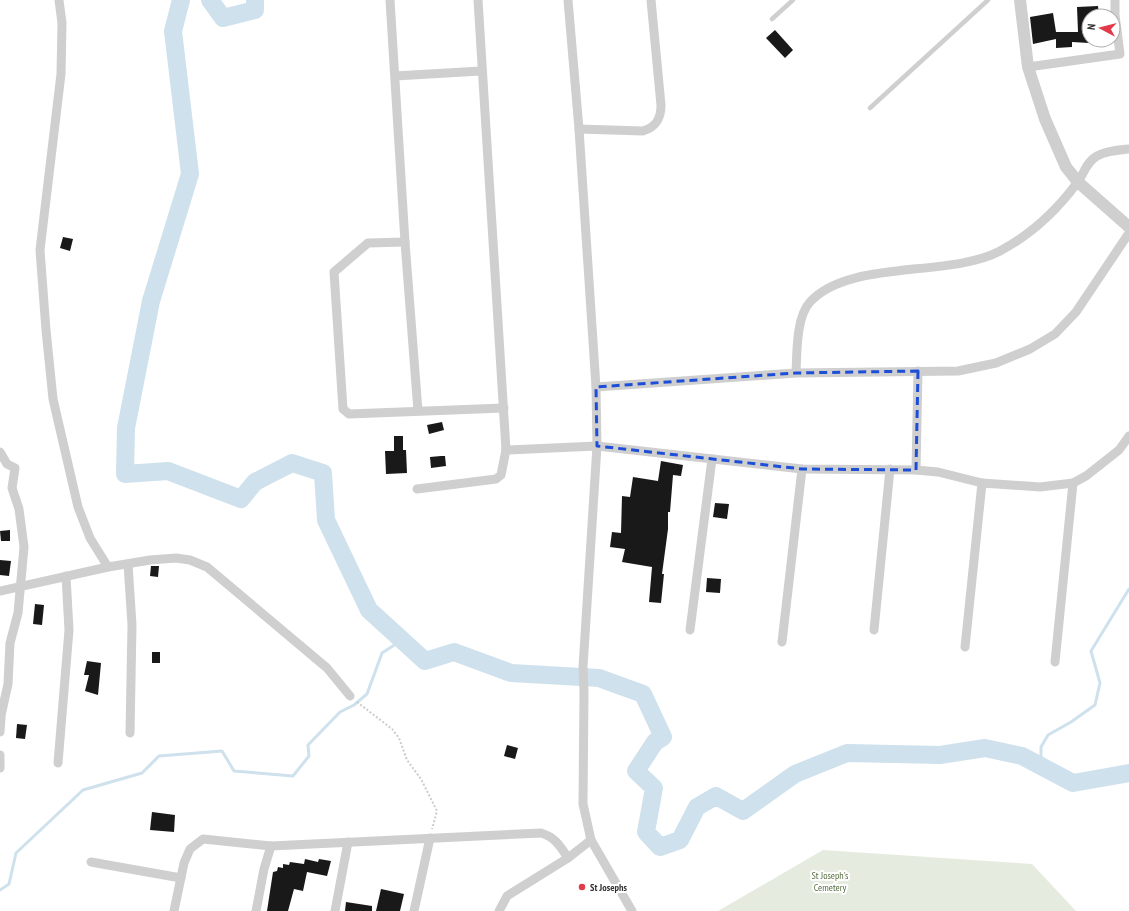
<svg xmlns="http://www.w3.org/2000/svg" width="1129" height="911" font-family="'PT Sans Narrow',sans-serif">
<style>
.green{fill:#e5ebde}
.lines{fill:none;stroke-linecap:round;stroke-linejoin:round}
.stream{stroke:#cee1ec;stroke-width:3}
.river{stroke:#cee1ec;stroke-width:18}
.building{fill:#191919}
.path{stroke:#ccc;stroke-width:2;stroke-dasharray:2 2;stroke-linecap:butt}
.service{stroke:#cfcfcf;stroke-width:4.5}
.minor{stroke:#cfcfcf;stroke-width:9}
.tertiary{stroke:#cfcfcf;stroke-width:12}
.marked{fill:none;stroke:#1d4ed8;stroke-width:3;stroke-dasharray:8 5;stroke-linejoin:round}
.poi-dot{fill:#e13b49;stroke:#fff;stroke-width:1.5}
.labels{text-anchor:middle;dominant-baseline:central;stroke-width:4;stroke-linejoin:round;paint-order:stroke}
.park-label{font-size:10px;fill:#556d3f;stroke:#fff}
.poi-label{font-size:10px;font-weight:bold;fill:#323232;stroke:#fff;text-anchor:start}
</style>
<rect width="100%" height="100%" fill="#fff"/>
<path class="green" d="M823,850L1032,864L1076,911H718Z"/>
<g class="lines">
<g class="stream">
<path d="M1041,766V747L1048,735L1071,722L1095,705L1100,683L1091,651L1129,589"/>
<path d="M0,890L9,884L16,853L83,790L142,773L159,756L222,751L234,771L293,776L309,756L308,745L340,712L354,705L367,694L382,653L402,640"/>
</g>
<g class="river">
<path d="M181,0L173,31L190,174L151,301L126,428L125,474L168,471L241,499L255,482L292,463L323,473L326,520L369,610L425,661L454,652L511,673L599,678L643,694L663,737L655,742L636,771L654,788L646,832L660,847L680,840L697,807L716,796L743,811L795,774L847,753L940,755L985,748L1022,756L1073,783L1129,773"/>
<path d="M210,0L223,18L255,10V0"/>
</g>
</g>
<g class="building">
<path d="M1098,6L1099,16H1089V43L1072,42V47L1056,48V39L1033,44L1030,17L1053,13L1056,32H1078L1077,7Z"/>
<path d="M775,30L793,50L785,58L766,38Z"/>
<path d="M63,237L73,239L70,251L60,248Z"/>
<path d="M442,422L444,430L429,434L427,425Z"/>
<path d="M394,436H403V450H406L407,473L386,474L385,451H394Z"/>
<path d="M441,456H445L446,466L431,468L430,457Z"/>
<path d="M661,461L683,465L681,476L673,475L670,512H668V529L662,574H664L661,603L649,602L652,567L622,562L625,549L610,547L612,532L621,533L622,496L630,497L633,477L658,481Z"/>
<path d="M715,503L729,504L727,519L713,517Z"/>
<path d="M10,530V541H1L0,531Z"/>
<path d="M0,560L11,561L9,576L0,575Z"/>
<path d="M151,566H159L158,577L150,576Z"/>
<path d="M707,578L721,579L720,593L706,592Z"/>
<path d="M35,604L44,605L42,625L33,624Z"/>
<rect x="152" y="652" width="8" height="11"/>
<path d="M87,661L101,663L98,695L85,691L89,675H84Z"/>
<path d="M17,724L27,725L25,739L16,738Z"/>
<path d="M507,745L518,748L515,759L504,756Z"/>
<path d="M152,812L175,815L174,832L150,830Z"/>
<path d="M305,859L318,862L319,859L331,861L327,876L307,872L303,891L294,889L288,911H267L273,872L277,871L278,867L283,868V864L289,865L290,862L304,864Z"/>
<path d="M381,889L404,894L400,911H376Z"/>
<path d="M346,902L372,906V911H345Z"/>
</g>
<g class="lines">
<path class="path" d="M357,702L392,729L399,738L407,760L421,779L437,811L432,829"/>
<g class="service">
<path d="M772,19L793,0"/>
<path d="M870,108L988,0"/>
</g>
<g class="minor">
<path d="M59,0L62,23L61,74L40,250L46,330L53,399L78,507L90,538L108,567"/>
<path d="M390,0L405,242L368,243L334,272L343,409L349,414L504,408"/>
<path d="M478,0L506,450"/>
<path d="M568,0L579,129L596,387L597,446L583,667L584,692L583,804L591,840L632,911"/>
<path d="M1028,67L1120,54L1115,15V0"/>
<path d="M395,76L481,71"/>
<path d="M579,129L643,131C656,127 661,119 661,105L651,0"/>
<path d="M405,242L418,411"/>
<path d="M796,373C797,353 796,317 810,302C849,259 949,278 1000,251C1030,235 1057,210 1077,183C1084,174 1086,162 1097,156C1106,151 1118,150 1129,149"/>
<path d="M596,387L796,373L958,371L996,363L1030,349L1055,334L1076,312L1129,233"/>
<path d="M0,452L7,464L15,468L12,488L19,509L24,547L18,613L10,643L8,684L0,720"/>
<path d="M916,470L918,371"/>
<path d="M417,489L496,479L501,475L506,450L597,446L802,469L916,470L938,472L982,483L1040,487L1073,483L1086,476L1119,450L1129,436"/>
<path d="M128,564L132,625L130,733"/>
<path d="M0,591L108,567L150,560L176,558L190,560L207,567L327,668L350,696"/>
<path d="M690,630L712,459"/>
<path d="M874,630L890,469"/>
<path d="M782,642L802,469"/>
<path d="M965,647L982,483"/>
<path d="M1055,662L1073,483"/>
<path d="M0,732L1,718"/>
<path d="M0,755V768"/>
<path d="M58,763L69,630L66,576"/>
<path d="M91,862L181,878"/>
<path d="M174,911L184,863L190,849L203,839L271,846L541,833C555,837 560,846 568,858L591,840"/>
<path d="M256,911L264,869L271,846"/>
<path d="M335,911L348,842"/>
<path d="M414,911L430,838"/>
<path d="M499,911L507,896L568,858"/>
</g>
<path class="tertiary" d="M1020,0L1028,67L1045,119L1066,167L1078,182L1129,227"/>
</g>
<path class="marked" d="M918,371L916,470L802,469L597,446L596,387L796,373Z"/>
<circle class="poi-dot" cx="582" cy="887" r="4"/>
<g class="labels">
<g class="park-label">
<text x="830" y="875">St Joseph's<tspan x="830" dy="12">Cemetery</tspan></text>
</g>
<g class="poi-label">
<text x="590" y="887">St Josephs</text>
</g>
</g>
<g transform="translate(1101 28) rotate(277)"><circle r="19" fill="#ffffff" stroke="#adadad"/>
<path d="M0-3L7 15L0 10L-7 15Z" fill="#e13b49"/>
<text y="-6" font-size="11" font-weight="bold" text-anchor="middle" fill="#323232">N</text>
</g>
</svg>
